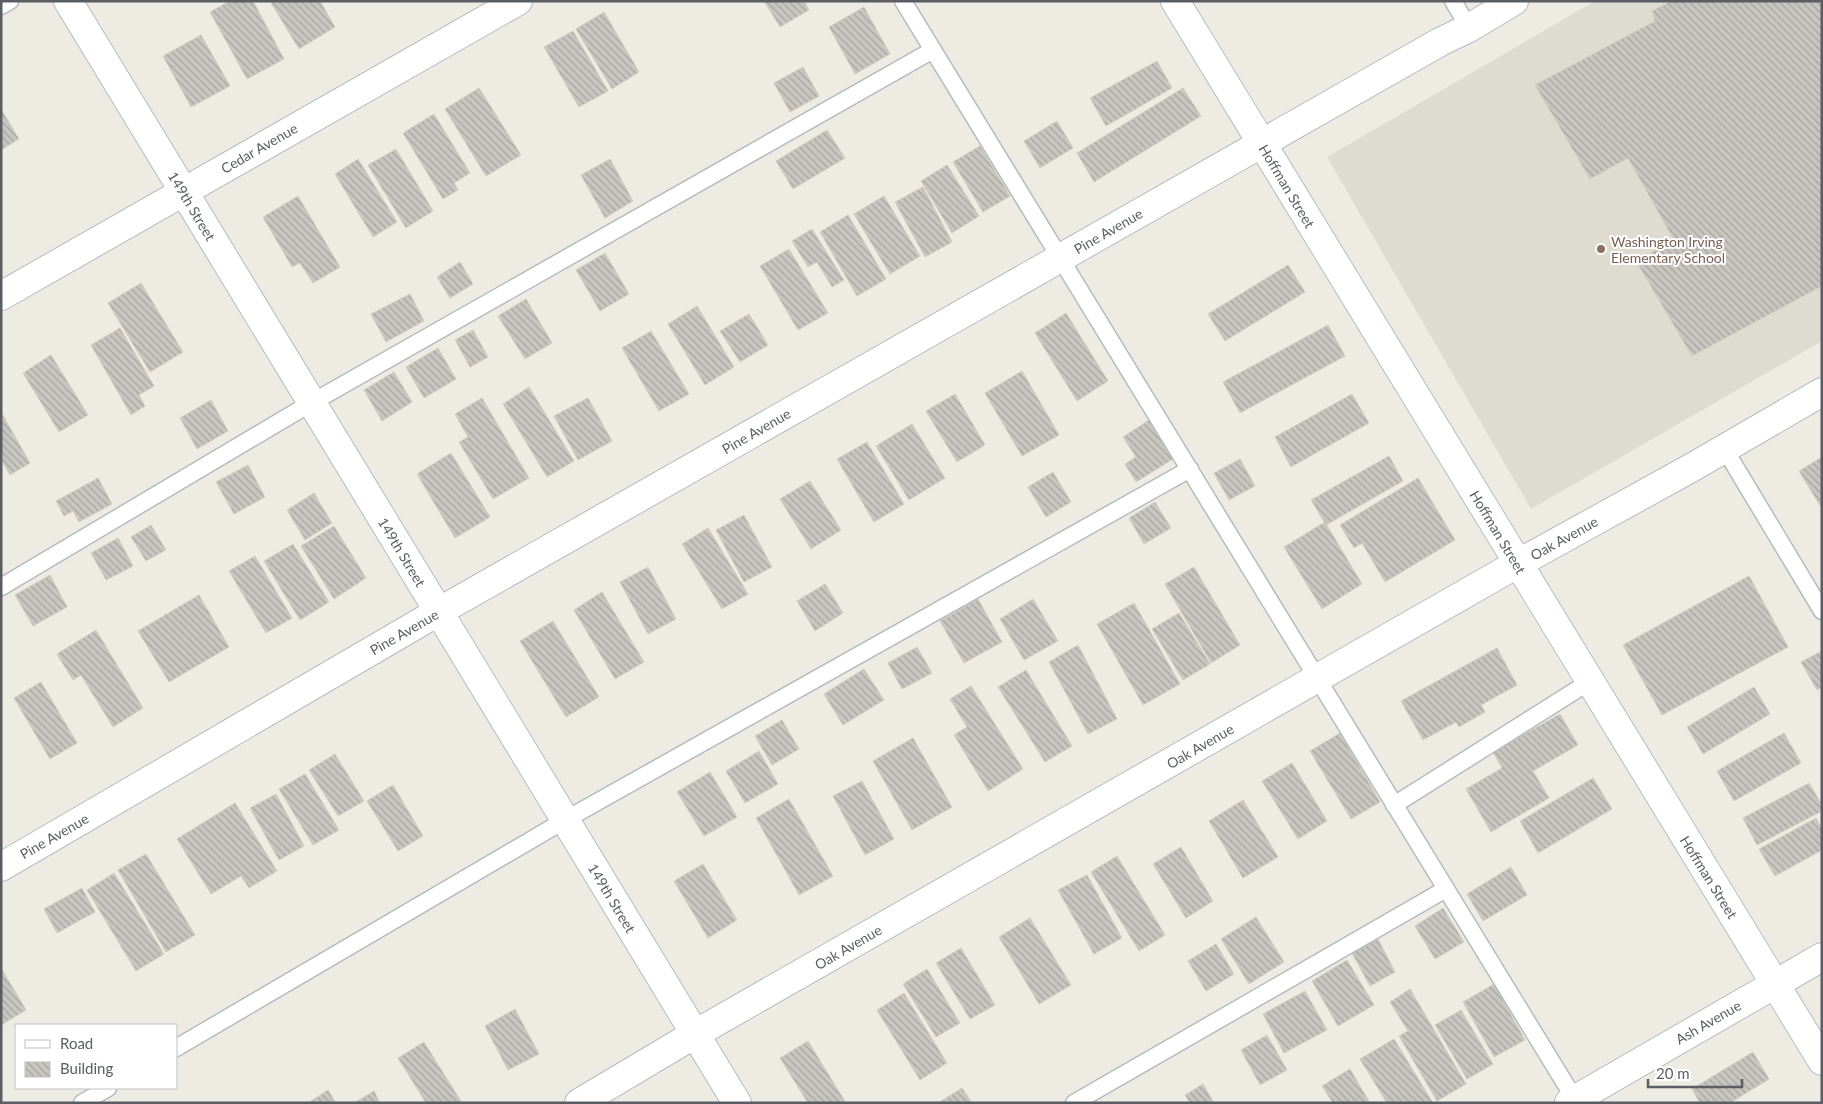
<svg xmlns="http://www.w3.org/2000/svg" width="1823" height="1104" font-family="Lato,sans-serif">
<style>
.education{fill:#dedbd1}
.building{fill:url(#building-back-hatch);stroke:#d3cec0}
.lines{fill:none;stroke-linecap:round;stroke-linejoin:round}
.lane-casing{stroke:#b7babf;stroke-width:19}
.street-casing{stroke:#b7babf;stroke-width:30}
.secondary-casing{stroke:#b8bbc1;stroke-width:30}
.lane{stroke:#fff;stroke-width:16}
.street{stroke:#fff;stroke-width:28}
.secondary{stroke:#fff;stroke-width:28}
.education-dot{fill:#8d6e63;stroke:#fff;stroke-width:2}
.labels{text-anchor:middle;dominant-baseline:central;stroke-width:4;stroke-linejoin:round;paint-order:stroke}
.street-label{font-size:14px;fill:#5a5e64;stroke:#fff}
.education-label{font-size:14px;fill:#785e54;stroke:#fff;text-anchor:start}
</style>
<defs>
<pattern id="building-back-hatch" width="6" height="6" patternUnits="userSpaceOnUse" patternTransform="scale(1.25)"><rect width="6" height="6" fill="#c9c6bf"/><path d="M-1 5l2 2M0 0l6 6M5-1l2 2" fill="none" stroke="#a6a49f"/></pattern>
</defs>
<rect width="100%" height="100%" fill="#eeece2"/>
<path class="education" d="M1595,1H1822V341L1531,509L1327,157Z"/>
<g class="building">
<path d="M230,1H253L284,59L247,79L210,12Z"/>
<path d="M270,1H320L335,27L299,49Z"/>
<path d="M764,1H804L809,10L780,27Z"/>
<path d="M1671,1H1822V286L1692,356L1636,261L1674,240L1628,158L1590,179L1535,85L1655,21L1652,11Z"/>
<path d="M864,7L890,54L855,74L829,27Z"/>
<path d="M604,12L639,72L612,89L576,29Z"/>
<path d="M573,31L608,91L579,107L544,47Z"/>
<path d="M201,35L230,86L191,107L163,56Z"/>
<path d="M1157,61L1172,88L1106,126L1090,98Z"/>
<path d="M803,67L819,96L790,112L774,83Z"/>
<path d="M479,88L521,155L486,176L445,109Z"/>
<path d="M1183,88L1201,116L1094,182L1077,153Z"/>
<path d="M1,109L19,139L1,150Z"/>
<path d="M434,114L470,173L454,183L458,190L443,199L403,133Z"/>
<path d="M1057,121L1073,148L1040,168L1024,141Z"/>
<path d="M827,130L845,158L793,189L776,161Z"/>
<path d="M980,146L1010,196L983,212L953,162Z"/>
<path d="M396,149L433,211L406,228L368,165Z"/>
<path d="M358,159L397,222L373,237L335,174Z"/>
<path d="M610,159L633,201L605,218L581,175Z"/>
<path d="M947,165L979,216L952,233L921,181Z"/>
<path d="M923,187L952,242L925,257L895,202Z"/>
<path d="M298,196L340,267L313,283L300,263L292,267L263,217Z"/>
<path d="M884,196L920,256L890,274L854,214Z"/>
<path d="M848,215L886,279L857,296L820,232Z"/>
<path d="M812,229L844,280L832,287L817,262L808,267L792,241Z"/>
<path d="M789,249L828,313L798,330L760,266Z"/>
<path d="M605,253L629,294L600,311L576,270Z"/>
<path d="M460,262L473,284L450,298L437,277Z"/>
<path d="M1288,265L1305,292L1225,341L1208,314Z"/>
<path d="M141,283L183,352L150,372L108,303Z"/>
<path d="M410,294L424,321L386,342L371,314Z"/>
<path d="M526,299L552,343L525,359L498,316Z"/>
<path d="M697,306L734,367L705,385L668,324Z"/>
<path d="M1066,313L1108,381L1077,401L1035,333Z"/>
<path d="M749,314L768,345L740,362L720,331Z"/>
<path d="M1328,325L1345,356L1240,413L1223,382Z"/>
<path d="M120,328L154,386L139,395L145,406L131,415L91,345Z"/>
<path d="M473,330L488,357L470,367L455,340Z"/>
<path d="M651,331L689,394L659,411L622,348Z"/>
<path d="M438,348L456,379L424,398L406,367Z"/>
<path d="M51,355L88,415L59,432L23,373Z"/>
<path d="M1022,371L1059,435L1022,456L985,393Z"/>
<path d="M394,372L412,402L382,421L364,390Z"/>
<path d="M529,387L574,461L547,477L503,404Z"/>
<path d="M955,394L985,445L957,462L926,411Z"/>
<path d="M1352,394L1369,423L1291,467L1275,437Z"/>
<path d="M482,398L529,478L493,499L459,442L468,437L455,414Z"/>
<path d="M588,398L612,441L578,460L554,416Z"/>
<path d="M211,400L228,431L197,449L180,418Z"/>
<path d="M1,412L30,463L10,475L1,459Z"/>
<path d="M1149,420L1173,459L1136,482L1125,464L1136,457L1123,437Z"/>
<path d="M912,424L945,478L909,500L876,446Z"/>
<path d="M867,442L904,504L874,522L837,459Z"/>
<path d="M451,453L490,517L455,538L417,474Z"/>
<path d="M1389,456L1403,481L1326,525L1311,500Z"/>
<path d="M1822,457V509L1799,471Z"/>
<path d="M1240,459L1255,486L1229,500L1214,473Z"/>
<path d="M248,465L265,497L234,514L216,482Z"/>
<path d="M1053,472L1071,502L1046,517L1028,487Z"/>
<path d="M98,478L112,504L79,522L73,511L64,516L56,501Z"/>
<path d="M1418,478L1455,540L1385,582L1362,543L1354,548L1340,525Z"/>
<path d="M810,481L841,530L811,549L780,499Z"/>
<path d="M314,493L332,523L305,540L287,510Z"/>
<path d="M1155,502L1171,528L1144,544L1129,518Z"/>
<path d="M744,515L772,567L744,582L716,530Z"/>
<path d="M1325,522L1362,584L1322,609L1284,547Z"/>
<path d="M151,525L166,550L146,561L131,537Z"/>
<path d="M334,526L366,578L334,599L301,546Z"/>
<path d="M708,528L748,594L722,609L682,544Z"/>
<path d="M118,538L133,566L106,580L91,553Z"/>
<path d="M293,544L329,602L300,620L264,561Z"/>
<path d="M255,556L292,618L266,633L229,571Z"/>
<path d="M648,567L676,619L648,634L620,582Z"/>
<path d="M1194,567L1240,645L1211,663L1165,584Z"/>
<path d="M50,575L67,607L33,626L15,595Z"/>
<path d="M1749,576L1788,647L1662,715L1623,645Z"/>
<path d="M825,584L843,613L815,631L797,601Z"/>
<path d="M602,592L644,662L615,679L574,610Z"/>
<path d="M199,595L229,647L169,682L138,631Z"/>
<path d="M978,599L1002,642L964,663L940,621Z"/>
<path d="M1033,599L1058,641L1024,660L1000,619Z"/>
<path d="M1134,603L1180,684L1143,705L1097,624Z"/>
<path d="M1179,613L1210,664L1183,680L1152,629Z"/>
<path d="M553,621L599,697L566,717L520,641Z"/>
<path d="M96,630L143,708L113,727L81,675L73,680L57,654Z"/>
<path d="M1078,645L1117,719L1088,734L1049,662Z"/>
<path d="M917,647L932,673L902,689L888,663Z"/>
<path d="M1497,648L1517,685L1481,705L1485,712L1459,727L1456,722L1423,740L1401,701Z"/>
<path d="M1822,651V687L1817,690L1801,662Z"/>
<path d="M864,669L884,700L843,725L824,694Z"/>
<path d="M1026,670L1072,746L1045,762L998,687Z"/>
<path d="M41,682L77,743L50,759L14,698Z"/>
<path d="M971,686L1023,769L988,791L954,735L967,727L950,699Z"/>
<path d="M1754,687L1770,714L1703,754L1687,727Z"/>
<path d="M1560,714L1578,745L1533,771L1549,798L1491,832L1466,789L1502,768L1493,752Z"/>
<path d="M782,720L799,749L772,765L755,736Z"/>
<path d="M1340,733L1380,802L1351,819L1310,751Z"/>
<path d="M1784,733L1801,763L1734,801L1717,771Z"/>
<path d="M913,738L952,807L912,830L873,761Z"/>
<path d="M759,751L778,784L745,803L726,771Z"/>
<path d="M335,754L364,801L338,816L309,770Z"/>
<path d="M1292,763L1327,821L1298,839L1262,781Z"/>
<path d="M710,772L737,817L704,836L677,792Z"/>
<path d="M305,774L339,830L313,845L279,789Z"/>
<path d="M1593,778L1612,809L1538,853L1520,821Z"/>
<path d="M862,781L894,839L865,855L833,796Z"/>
<path d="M1809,783L1822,805V811L1757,845L1743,818Z"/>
<path d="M393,785L423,836L398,851L367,801Z"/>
<path d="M276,794L304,846L279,860L250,808Z"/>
<path d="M789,799L833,876L799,895L756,818Z"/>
<path d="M1243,800L1278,857L1243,878L1209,821Z"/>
<path d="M235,803L277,871L249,888L241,876L211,894L177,839Z"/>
<path d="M1816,818L1822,829V850L1775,876L1759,849Z"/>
<path d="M1181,847L1213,901L1186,918L1153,864Z"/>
<path d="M146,854L195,935L166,952L118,870Z"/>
<path d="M1117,856L1165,935L1139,951L1091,872Z"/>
<path d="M703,864L737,920L708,938L674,881Z"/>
<path d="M1511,867L1527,895L1483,921L1467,894Z"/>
<path d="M114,873L164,954L136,971L87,890Z"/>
<path d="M1087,875L1122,938L1094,954L1058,890Z"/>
<path d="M82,888L95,912L57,933L44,909Z"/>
<path d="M1443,908L1464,942L1435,959L1415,926Z"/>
<path d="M1256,917L1284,962L1249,984L1221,939Z"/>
<path d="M1030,918L1071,985L1039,1004L999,937Z"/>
<path d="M1378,939L1395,972L1370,986L1352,953Z"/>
<path d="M1216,944L1234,974L1206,991L1188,961Z"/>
<path d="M961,948L995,1005L970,1019L936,963Z"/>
<path d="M1347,960L1374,1005L1338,1026L1312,981Z"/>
<path d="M1,968L26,1010L1,1025Z"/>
<path d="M927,969L960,1023L936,1037L903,984Z"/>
<path d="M1494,984L1525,1040L1494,1057L1463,1002Z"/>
<path d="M1410,989L1466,1084L1437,1101L1399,1036L1408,1031L1390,1002Z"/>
<path d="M1305,991L1327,1030L1284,1053L1263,1014Z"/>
<path d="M904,993L947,1063L920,1080L877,1010Z"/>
<path d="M515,1009L539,1054L508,1070L485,1026Z"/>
<path d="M1461,1010L1493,1064L1467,1079L1435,1025Z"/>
<path d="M1267,1035L1287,1070L1260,1085L1241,1050Z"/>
<path d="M1394,1039L1433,1103H1387L1360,1059Z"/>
<path d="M808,1041L846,1103H808L780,1058Z"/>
<path d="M424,1042L462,1103H426L398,1058Z"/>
<path d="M1753,1052L1769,1079L1730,1103H1700L1692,1089Z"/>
<path d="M1350,1069L1370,1103H1333L1322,1086Z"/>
<path d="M1203,1084L1214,1103H1190L1185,1095Z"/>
<path d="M962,1088L972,1103H938Z"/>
<path d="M328,1090L336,1103H308Z"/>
<path d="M374,1091L380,1103H354Z"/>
</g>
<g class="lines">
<g class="lane-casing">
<g id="lane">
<path d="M903,1L1577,1103"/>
<path d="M1453,1L1469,28"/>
<path d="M1,6L10,1"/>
<path d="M1724,448L1822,611"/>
<path d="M1,587L311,403L933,50"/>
<path d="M1394,805L1589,682"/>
<path d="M176,1048L565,820L1190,469"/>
<path d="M82,1103L108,1088"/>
<path d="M1074,1103L1446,889"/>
</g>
</g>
<g class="street-casing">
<g id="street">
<path d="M68,1L737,1103"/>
<path d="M1,296L518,1"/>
<path d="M1,867L438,612L1440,42L1469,28L1514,1"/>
<path d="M579,1103L695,1034L1517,564L1691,468L1822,392"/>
<path d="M1569,1103L1822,957"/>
</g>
</g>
<g class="secondary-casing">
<path id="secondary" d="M1175,1L1822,1061"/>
</g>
<use href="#lane" class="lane"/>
<use href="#street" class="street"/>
<use href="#secondary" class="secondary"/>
</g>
<circle class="education-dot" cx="1601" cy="249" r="5"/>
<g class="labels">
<g class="street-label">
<text transform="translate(259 148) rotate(-30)">Cedar Avenue</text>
<text transform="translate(1287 186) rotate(59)">Hoffman Street</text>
<text transform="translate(192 206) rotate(59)">149th Street</text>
<text transform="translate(1108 231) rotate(-30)">Pine Avenue</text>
<text transform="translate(756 431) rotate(-30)">Pine Avenue</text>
<text transform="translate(1498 532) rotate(59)">Hoffman Street</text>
<text transform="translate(1564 538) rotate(-29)">Oak Avenue</text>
<text transform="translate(402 552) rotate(59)">149th Street</text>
<text transform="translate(404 632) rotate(-30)">Pine Avenue</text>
<text transform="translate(1200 746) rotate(-30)">Oak Avenue</text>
<text transform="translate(54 836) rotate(-30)">Pine Avenue</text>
<text transform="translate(1709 877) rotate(58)">Hoffman Street</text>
<text transform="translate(612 898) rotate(59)">149th Street</text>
<text transform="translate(848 947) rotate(-30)">Oak Avenue</text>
<text transform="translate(1708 1022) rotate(-30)">Ash Avenue</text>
</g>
<g class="education-label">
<text x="1611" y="241">Washington Irving<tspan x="1611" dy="16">Elementary School</tspan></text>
</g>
</g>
<rect width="1823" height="1104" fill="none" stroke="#5a5e64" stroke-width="5"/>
<rect x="15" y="1024" width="162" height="65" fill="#ffffff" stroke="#bdbfc1"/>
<rect x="25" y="1040" width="25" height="8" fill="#ffffff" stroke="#bdbfc1"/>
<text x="60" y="1049" font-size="15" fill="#5a5e64">Road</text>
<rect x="25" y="1062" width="25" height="15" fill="url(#building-back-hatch)" stroke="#bdbfc1"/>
<text x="60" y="1074" font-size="15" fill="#5a5e64">Building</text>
<path d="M1648 1079v8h94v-8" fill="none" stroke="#5a5e64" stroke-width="2.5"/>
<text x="1656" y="1079" font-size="15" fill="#5a5e64" stroke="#ffffff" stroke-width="4" paint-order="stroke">20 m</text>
</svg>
